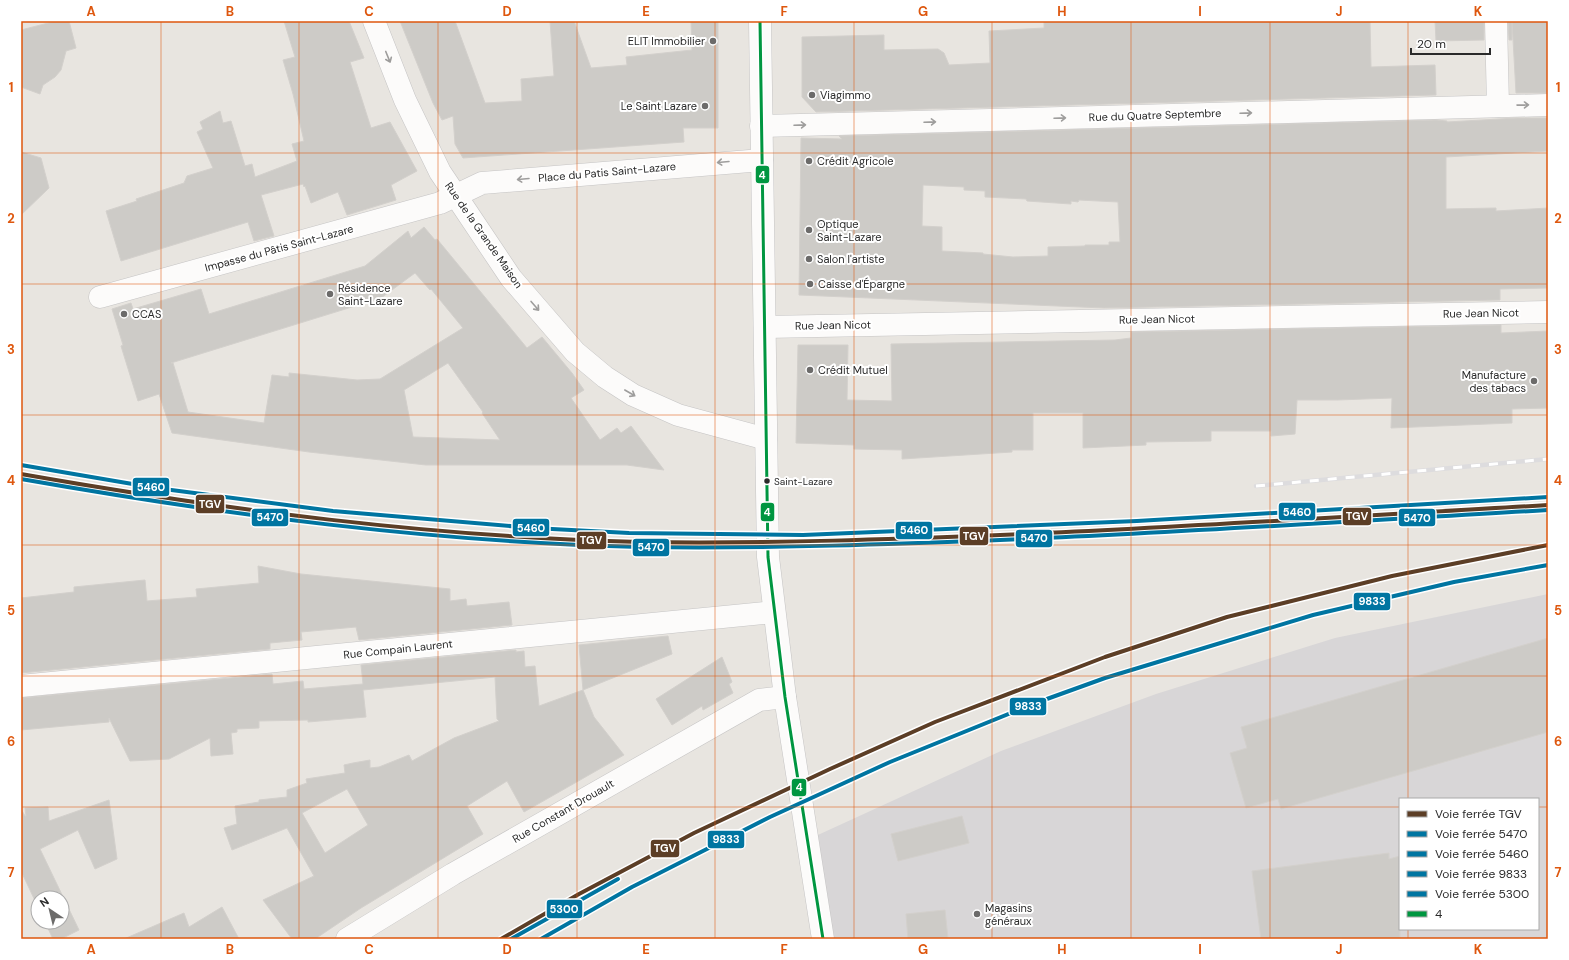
<svg xmlns="http://www.w3.org/2000/svg" width="1569" height="960" font-family="'DM Sans',sans-serif">
<style>
.industrial{fill:#d8d6d7;fill-rule:evenodd}
.building{fill:#cdcbc7;stroke:#d3d0cc;fill-rule:evenodd}
.lines{fill:none;stroke-linecap:round;stroke-linejoin:round}
.minor-casing{stroke:#c5c4c4;stroke-width:23}
.tertiary-casing{stroke:#c5c4c4;stroke-width:23}
.secondary-casing{stroke:#c5c4c4;stroke-width:23}
.minor{stroke:#fcfbfa;stroke-width:22}
.tertiary{stroke:#fcfbfa;stroke-width:22}
.secondary{stroke:#fcfbfa;stroke-width:22}
.rail-casing{stroke:#dddcde;stroke-width:4.5}
.rail{stroke:#fff;stroke-width:3;stroke-dasharray:9;stroke-linecap:butt}
.bus-1-casing{stroke:#fff;stroke-width:6}
.bus-1{stroke:#009640;stroke-width:3}
.rail-1-casing{stroke:#fff;stroke-width:7}
.rail-2-casing{stroke:#fff;stroke-width:7}
.rail-3-casing{stroke:#fff;stroke-width:7}
.rail-4-casing{stroke:#fff;stroke-width:7}
.rail-5-casing{stroke:#fff;stroke-width:7}
.rail-1{stroke:#5c3e26;stroke-width:4}
.rail-2{stroke:#0075a1;stroke-width:4}
.rail-3{stroke:#0075a1;stroke-width:4}
.rail-4{stroke:#0075a1;stroke-width:4}
.rail-5{stroke:#0075a1;stroke-width:4}
.oneway{stroke:#9e9d9c}
.grid{fill:none;stroke:#de570e;stroke-width:1;stroke-opacity:0.55}
.poi-dot{fill:#6c6b6a;stroke:#fff;stroke-width:1.5}
.bus-dot{fill:#2a2a2a;stroke:#fff;stroke-width:1.5}
.labels{text-anchor:middle;dominant-baseline:central;stroke-width:4;stroke-linejoin:round;paint-order:stroke}
.bus-label{font-size:10px;fill:#2a2a2a;stroke:#fff;text-anchor:start}
.poi-label{font-size:11px;fill:#2a2a2a;stroke:#fff;text-anchor:start}
.street-label{font-size:11px;fill:#2a2a2a;stroke:#fff}
.line-badge{stroke:#fff;stroke-width:1.5}
.badge-label{font-size:11px;text-anchor:middle;font-weight:bold;fill:#fff}
.neatline{fill:none;stroke:#de570e;stroke-width:1.5}
.grid-label{font-size:13px;text-anchor:middle;font-weight:bold;fill:#de570e}
</style>
<rect width="100%" height="100%" fill="#e8e5e0"/>
<path class="industrial" d="M1548,594V939H823L807,840L1001,751L1156,694L1335,638ZM1400,799H1538V929H1400Z"/>
<g class="building">
<path d="M56,21H69L76,48L66,51L61,70L55,77L43,85L40,94L21,87V30Z"/>
<path d="M284,21H349L364,58L350,62L371,128L390,122L417,171L391,185L396,200L347,215L338,192L311,203L305,186L304,187L303,184L261,195L274,236L254,241L248,222L121,261L106,211L137,201L136,199L184,183L187,176L213,168L197,132L203,129L200,122L220,111L223,123L231,121L245,166L252,164L255,177L297,161L292,144L304,141L293,94L283,60L295,57Z"/>
<path d="M400,21H455L485,103L522,101L521,79L554,76L550,21H574L591,68L627,65L626,57L692,50L691,21H718V128H683L684,142L463,158L455,144L453,116L442,120L433,103Z"/>
<path d="M1044,21H1370L1371,67L1435,65L1436,95L816,112L802,97V37L884,35V50L938,49L944,53L949,65L990,63L989,31L1044,28Z"/>
<path d="M1435,21H1484V40L1436,41Z"/>
<path d="M1508,21H1512V40H1509Z"/>
<path d="M1512,21H1548V93H1516Z"/>
<path d="M1517,118H1548V151L1446,157V209L1496,208V211L1548,208V288L1500,289V300L1104,308L799,295L801,138L842,139L839,136L1436,120L1447,121V122ZM923,185L964,187V190L985,191V197L1026,199L1027,201L1071,204V201L1078,202L1079,200L1118,202L1120,242H1109V245H1085V246L1048,247V256L1013,257L983,254V253L942,251V227L922,226Z"/>
<path d="M21,152L41,158L49,188L21,215Z"/>
<path d="M424,227L435,240L437,239L527,348L542,337L572,373L584,390L571,398L600,440L617,428L621,433L631,426L664,470L627,465H426L309,452L172,433L159,394L138,401L121,346L123,345L112,309L131,303L133,309L201,289L209,314L365,266L408,231L411,238ZM415,273L430,290L431,289L463,328L380,379L357,380L289,373V377L272,375L264,423L188,412L173,363H171L381,298ZM448,363L483,412L482,413L500,440L413,437L404,390Z"/>
<path d="M1501,325V333L1548,331V408L1512,409V423L1391,428L1392,398L1337,400H1297L1295,434L1271,436V431H1211V441L1146,442V445L1083,448V413H1033V450H1012V452L902,459V450L854,449V445L796,443L798,345H848L847,400L892,401L891,344L1115,340L1131,338V332Z"/>
<path d="M258,566L301,574L450,589V601L466,599L467,606L509,602L512,625L359,640L356,627L301,632L302,640L270,643V649L21,673V598L74,592V587L145,580L147,601L197,597L196,589L259,583Z"/>
<path d="M668,636L672,654L583,690L594,717L624,755L524,812L507,781L467,806L483,834L361,908L315,939H292L263,900L314,876L287,828L232,850L224,828L237,824L235,806L259,802V800L287,797V790L307,783L306,779L345,773L344,765L353,763L370,760V768L379,767L409,755L412,761L454,738L499,721L497,719L495,677L363,690L366,717L308,722V720L259,721V728L237,729V732L231,733L233,754L211,756L210,738L169,759L130,761L109,718V722L21,730V698L272,674L273,684L303,681L304,689L363,684L361,665L516,650V652L524,651L525,667L535,666L539,706L583,690L579,645ZM347,789L368,825L325,853L302,813Z"/>
<path d="M1548,638V732L1281,809L1278,799L1246,808L1230,753L1247,748L1241,727Z"/>
<path d="M722,657L732,682L729,684L733,693L703,710L702,706L672,725L656,699Z"/>
<path d="M109,800L117,859L95,869L78,830L40,849L79,930L61,939H53L45,922H62V898H38V907L21,871V809L25,816H26L25,808L48,807L49,821Z"/>
<path d="M962,816L969,843L898,861L891,834Z"/>
<path d="M1389,853V859L1400,856V939H1261L1252,871Z"/>
<path d="M222,907L239,939H124L184,913L189,927Z"/>
<path d="M945,910L948,939H908L906,914Z"/>
</g>
<g class="lines">
<g class="minor-casing">
<g id="minor">
<path d="M1496,21L1498,106"/>
<path d="M761,126L1548,105"/>
<path d="M100,297L440,203L482,183L762,160"/>
<path d="M765,327L1548,312"/>
<path d="M21,686L774,612"/>
<path d="M347,939L453,874L759,700L785,697"/>
</g>
</g>
<g class="tertiary-casing">
<path id="tertiary" d="M374,21L405,100L440,172L511,278L575,352L605,377L633,395L678,415L766,439"/>
</g>
<g class="secondary-casing">
<path id="secondary" d="M760,21L768,557L785,697L823,939"/>
</g>
<use href="#minor" class="minor"/>
<use href="#tertiary" class="tertiary"/>
<use href="#secondary" class="secondary"/>
<g class="rail-casing">
<path id="rail" d="M1256,486L1548,459"/>
</g>
<use href="#rail" class="rail"/>
<g class="bus-1-casing">
<path id="bus-1" d="M760,21L768,557L785,697L823,939"/>
</g>
<use href="#bus-1" class="bus-1"/>
<g class="rail-1-casing">
<g id="rail-1">
<path d="M21,474C226,510 432,537 640,542C769,544 897,539 1025,534C1200,526 1374,515 1548,505"/>
<path d="M501,939L579,894L694,833L830,769L935,722L1105,657L1227,617L1392,576L1548,545"/>
</g>
</g>
<g class="rail-2-casing">
<path id="rail-2" d="M21,479C226,515 432,542 640,547C769,549 897,544 1025,539C1200,531 1374,520 1548,510"/>
</g>
<g class="rail-3-casing">
<path id="rail-3" d="M21,465L156,488L333,511L533,528L629,533L803,535L1137,521L1548,497"/>
</g>
<g class="rail-4-casing">
<path id="rail-4" d="M541,939L632,887L770,817L890,762L1033,704L1105,678L1313,615L1454,582L1548,565"/>
</g>
<g class="rail-5-casing">
<path id="rail-5" d="M511,939L618,879"/>
</g>
<use href="#rail-1" class="rail-1"/>
<use href="#rail-2" class="rail-2"/>
<use href="#rail-3" class="rail-3"/>
<use href="#rail-4" class="rail-4"/>
<use href="#rail-5" class="rail-5"/>
</g>
<defs><path id="oneway-shaft" d="M-6 0H5M1.5-3L5.5 0L1.5 3" fill="none" stroke-width="1.6" stroke-linecap="round" stroke-linejoin="round"/></defs>
<g class="oneway">
<use href="#oneway-shaft" transform="translate(388 57) rotate(68)"/>
<use href="#oneway-shaft" transform="translate(1523 105) rotate(-1)"/>
<use href="#oneway-shaft" transform="translate(1246 113) rotate(-2)"/>
<use href="#oneway-shaft" transform="translate(1060 118) rotate(-2)"/>
<use href="#oneway-shaft" transform="translate(930 122) rotate(-2)"/>
<use href="#oneway-shaft" transform="translate(800 125) rotate(-2)"/>
<use href="#oneway-shaft" transform="translate(723 162) rotate(175)"/>
<use href="#oneway-shaft" transform="translate(523 179) rotate(175)"/>
<use href="#oneway-shaft" transform="translate(535 306) rotate(49)"/>
<use href="#oneway-shaft" transform="translate(630 393) rotate(30)"/>
</g>
<path class="grid" d="M161,21V939M299,21V939M438,21V939M577,21V939M715,21V939M854,21V939M992,21V939M1131,21V939M1270,21V939M1408,21V799M21,153H1548M21,284H1548M21,415H1548M21,545H1548M21,676H1548M21,807H1400M1538,807H1548M1408,929V939"/>
<g class="poi-dot">
<circle cx="713" cy="41" r="4"/>
<circle cx="812" cy="95" r="4"/>
<circle cx="705" cy="106" r="4"/>
<circle cx="809" cy="161" r="4"/>
<circle cx="809" cy="230" r="4"/>
<circle cx="809" cy="259" r="4"/>
<circle cx="810" cy="284" r="4"/>
<circle cx="330" cy="294" r="4"/>
<circle cx="124" cy="314" r="4"/>
<circle cx="810" cy="370" r="4"/>
<circle cx="1534" cy="381" r="4"/>
<circle cx="977" cy="914" r="4"/>
</g>
<circle class="bus-dot" cx="767" cy="481" r="3.5"/>
<g class="labels">
<g class="bus-label">
<text x="774" y="481">Saint-Lazare</text>
</g>
<g class="poi-label">
<text x="705" y="41" text-anchor="end">ELIT Immobilier</text>
<text x="820" y="95">Viagimmo</text>
<text x="697" y="106" text-anchor="end">Le Saint Lazare</text>
<text x="817" y="161">Crédit Agricole</text>
<text x="817" y="224">Optique<tspan x="817" dy="13">Saint-Lazare</tspan></text>
<text x="817" y="259">Salon l'artiste</text>
<text x="818" y="284">Caisse d'Épargne</text>
<text x="338" y="288">Résidence<tspan x="338" dy="13">Saint-Lazare</tspan></text>
<text x="132" y="314">CCAS</text>
<text x="818" y="370">Crédit Mutuel</text>
<text x="1526" y="375" text-anchor="end">Manufacture<tspan x="1526" dy="13">des tabacs</tspan></text>
<text x="985" y="908">Magasins<tspan x="985" dy="13">généraux</tspan></text>
</g>
<g class="street-label">
<text transform="translate(1155 115) rotate(-2)">Rue du Quatre Septembre</text>
<text transform="translate(607 172) rotate(-5)">Place du Patis Saint-Lazare</text>
<text transform="translate(484 235) rotate(55)">Rue de la Grande Maison</text>
<text transform="translate(279 248) rotate(-15)">Impasse du Pâtis Saint-Lazare</text>
<text transform="translate(1481 313) rotate(-1)">Rue Jean Nicot</text>
<text transform="translate(1157 319) rotate(-1)">Rue Jean Nicot</text>
<text transform="translate(833 325) rotate(-1)">Rue Jean Nicot</text>
<text transform="translate(398 649) rotate(-6)">Rue Compain Laurent</text>
<text transform="translate(563 811) rotate(-30)">Rue Constant Drouault</text>
</g>
</g>
<g class="line-badge">
<rect x="755" y="165" width="15" height="19" rx="4" fill="#009640"/>
<rect x="132" y="477" width="38" height="20" rx="4" fill="#0075a1"/>
<rect x="195" y="494" width="30" height="20" rx="4" fill="#5c3e26"/>
<rect x="1278" y="502" width="38" height="19" rx="4" fill="#0075a1"/>
<rect x="760" y="502" width="15" height="20" rx="4" fill="#009640"/>
<rect x="1342" y="507" width="30" height="19" rx="4" fill="#5c3e26"/>
<rect x="251" y="508" width="38" height="19" rx="4" fill="#0075a1"/>
<rect x="1398" y="508" width="38" height="19" rx="4" fill="#0075a1"/>
<rect x="512" y="518" width="38" height="19" rx="4" fill="#0075a1"/>
<rect x="895" y="521" width="38" height="19" rx="4" fill="#0075a1"/>
<rect x="959" y="526" width="30" height="20" rx="4" fill="#5c3e26"/>
<rect x="1015" y="529" width="38" height="19" rx="4" fill="#0075a1"/>
<rect x="576" y="531" width="31" height="19" rx="4" fill="#5c3e26"/>
<rect x="632" y="538" width="38" height="19" rx="4" fill="#0075a1"/>
<rect x="1353" y="592" width="38" height="19" rx="4" fill="#0075a1"/>
<rect x="1009" y="697" width="38" height="19" rx="4" fill="#0075a1"/>
<rect x="791" y="778" width="16" height="19" rx="4" fill="#009640"/>
<rect x="707" y="830" width="38" height="19" rx="4" fill="#0075a1"/>
<rect x="650" y="839" width="30" height="19" rx="4" fill="#5c3e26"/>
<rect x="546" y="899" width="37" height="20" rx="4" fill="#0075a1"/>
</g>
<g class="badge-label">
<text x="762" y="179">4</text>
<text x="151" y="491">5460</text>
<text x="210" y="508">TGV</text>
<text x="1297" y="516">5460</text>
<text x="767" y="516">4</text>
<text x="1357" y="520">TGV</text>
<text x="270" y="521">5470</text>
<text x="1417" y="522">5470</text>
<text x="531" y="532">5460</text>
<text x="914" y="534">5460</text>
<text x="974" y="540">TGV</text>
<text x="1034" y="542">5470</text>
<text x="591" y="544">TGV</text>
<text x="651" y="551">5470</text>
<text x="1372" y="605">9833</text>
<text x="1028" y="710">9833</text>
<text x="799" y="791">4</text>
<text x="726" y="843">9833</text>
<text x="665" y="852">TGV</text>
<text x="564" y="913">5300</text>
</g>
<rect width="1569" height="960" fill="none" stroke="#ffffff" stroke-width="44"/>
<rect x="1399" y="798" width="140" height="132" fill="#ffffff" stroke="#aaaaaa"/>
<rect x="1407" y="811" width="20" height="6" fill="#5c3e26" stroke="#aaaaaa"/>
<text x="1435" y="818" font-size="12" fill="#2a2a2a">Voie ferrée TGV</text>
<rect x="1407" y="831" width="20" height="6" fill="#0075a1" stroke="#aaaaaa"/>
<text x="1435" y="838" font-size="12" fill="#2a2a2a">Voie ferrée 5470</text>
<rect x="1407" y="851" width="20" height="6" fill="#0075a1" stroke="#aaaaaa"/>
<text x="1435" y="858" font-size="12" fill="#2a2a2a">Voie ferrée 5460</text>
<rect x="1407" y="871" width="20" height="6" fill="#0075a1" stroke="#aaaaaa"/>
<text x="1435" y="878" font-size="12" fill="#2a2a2a">Voie ferrée 9833</text>
<rect x="1407" y="891" width="20" height="6" fill="#0075a1" stroke="#aaaaaa"/>
<text x="1435" y="898" font-size="12" fill="#2a2a2a">Voie ferrée 5300</text>
<rect x="1407" y="911" width="20" height="6" fill="#009640" stroke="#aaaaaa"/>
<text x="1435" y="918" font-size="12" fill="#2a2a2a">4</text>
<g transform="translate(50 910) rotate(325)"><circle r="19" fill="#ffffff" stroke="#aaaaaa"/>
<path d="M0-3L7 15L0 10L-7 15Z" fill="#6c6b6a"/>
<text y="-6" font-size="11" font-weight="bold" text-anchor="middle" fill="#2a2a2a">N</text>
</g>
<path d="M1411 48v6h79v-6" fill="none" stroke="#2a2a2a" stroke-width="2"/>
<text x="1417" y="48" font-size="12" fill="#2a2a2a" stroke="#ffffff" stroke-width="3" paint-order="stroke">20 m</text>
<rect x="22" y="22" width="1525" height="916" class="neatline"/>
<g class="grid-label">
<text x="91" y="16">A</text>
<text x="230" y="16">B</text>
<text x="369" y="16">C</text>
<text x="507" y="16">D</text>
<text x="646" y="16">E</text>
<text x="784" y="16">F</text>
<text x="923" y="16">G</text>
<text x="1062" y="16">H</text>
<text x="1200" y="16">I</text>
<text x="1339" y="16">J</text>
<text x="1478" y="16">K</text>
<text x="11" y="92">1</text>
<text x="1558" y="92">1</text>
<text x="11" y="223">2</text>
<text x="1558" y="223">2</text>
<text x="11" y="354">3</text>
<text x="1558" y="354">3</text>
<text x="11" y="485">4</text>
<text x="1558" y="485">4</text>
<text x="11" y="615">5</text>
<text x="1558" y="615">5</text>
<text x="11" y="746">6</text>
<text x="1558" y="746">6</text>
<text x="11" y="877">7</text>
<text x="1558" y="877">7</text>
<text x="91" y="954">A</text>
<text x="230" y="954">B</text>
<text x="369" y="954">C</text>
<text x="507" y="954">D</text>
<text x="646" y="954">E</text>
<text x="784" y="954">F</text>
<text x="923" y="954">G</text>
<text x="1062" y="954">H</text>
<text x="1200" y="954">I</text>
<text x="1339" y="954">J</text>
<text x="1478" y="954">K</text>
</g>
</svg>
